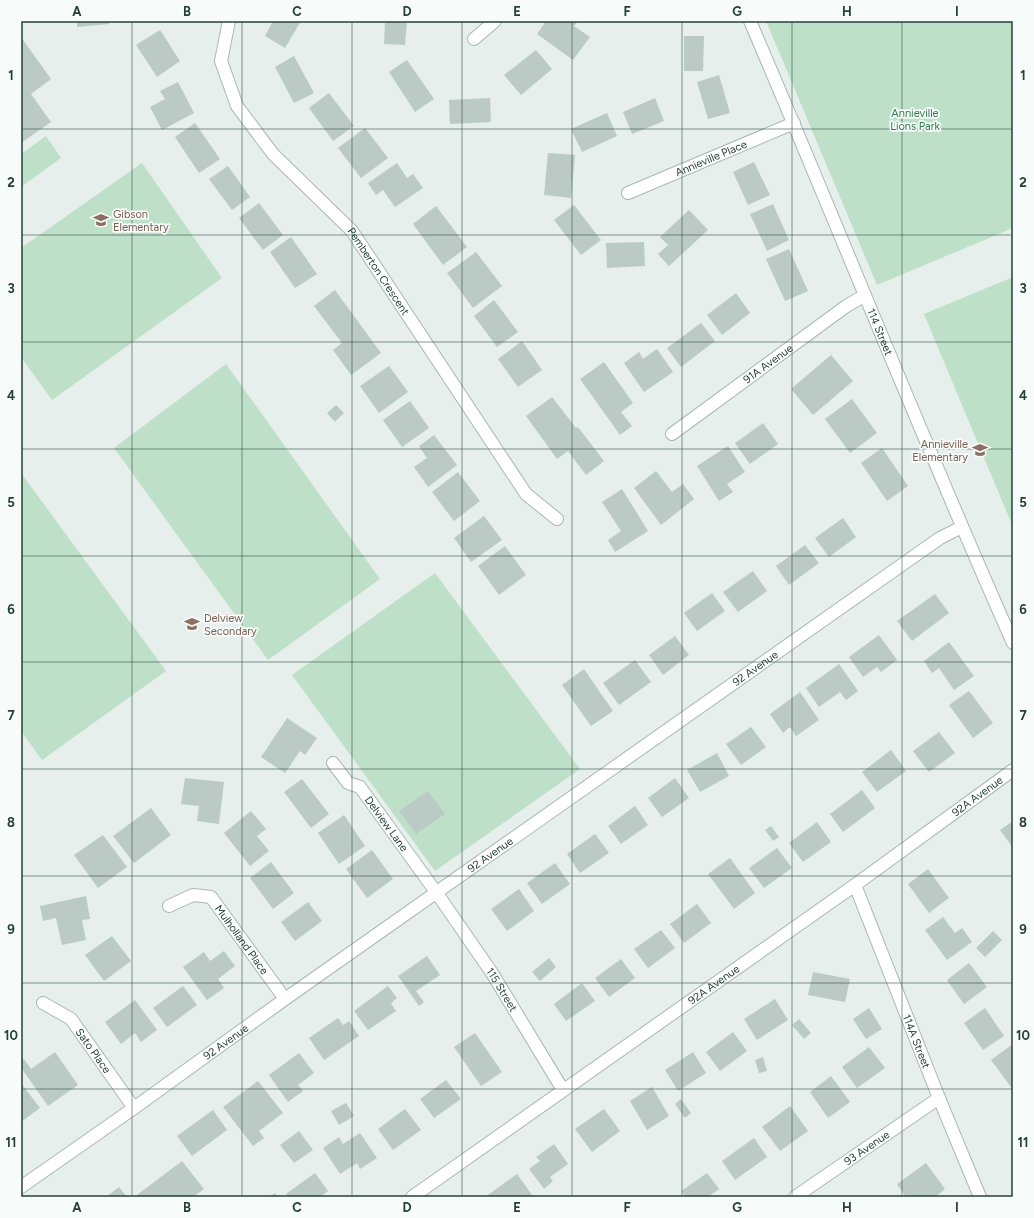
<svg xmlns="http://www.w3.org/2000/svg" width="1034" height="1218" font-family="Figtree,sans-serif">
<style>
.green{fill:#bfe0c8}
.building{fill:#bbcac4}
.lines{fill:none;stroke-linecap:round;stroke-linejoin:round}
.minor-casing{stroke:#a8b8b2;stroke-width:14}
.minor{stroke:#fff;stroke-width:12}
.grid{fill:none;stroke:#24423a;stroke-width:1;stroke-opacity:0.55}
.labels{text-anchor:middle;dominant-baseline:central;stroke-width:3.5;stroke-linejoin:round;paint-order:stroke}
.park-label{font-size:11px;fill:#2d7a4b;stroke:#f7fbf9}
.street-label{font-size:11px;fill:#24423a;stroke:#f7fbf9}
.education-label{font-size:11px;fill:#785e54;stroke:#f7fbf9;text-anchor:start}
.neatline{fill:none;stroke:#24423a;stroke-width:1.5}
.grid-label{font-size:13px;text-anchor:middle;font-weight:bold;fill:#24423a}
</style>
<rect width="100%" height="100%" fill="#e6efeb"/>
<g class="green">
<path d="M766,21H1013V228L877,285Z"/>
<path d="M46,136L61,158L21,187V154Z"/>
<path d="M142,163L222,278L52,400L21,357V248Z"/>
<path d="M1013,277V527L924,314Z"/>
<path d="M226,364L380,579L268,660L114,448Z"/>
<path d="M21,473L166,671L42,760L21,731Z"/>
<path d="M435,573L580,769L435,871L292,675Z"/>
</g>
<g class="building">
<path d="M77,21H109V24L77,27Z"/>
<path d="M273,21H301L285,48L265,36Z"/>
<path d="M385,21H407L405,45L384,44Z"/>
<path d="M546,21H578L574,26L590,37L573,60L537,34Z"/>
<path d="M160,30L180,61L157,77L136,45Z"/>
<path d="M684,36H704L703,71H684Z"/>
<path d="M21,37L51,79L31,94L51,122L21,143Z"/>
<path d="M536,50L552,69L521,95L504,75Z"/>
<path d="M294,56L314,93L294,103L275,67Z"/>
<path d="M407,60L434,99L415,112L389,72Z"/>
<path d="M719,75L730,113L708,119L697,82Z"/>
<path d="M178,82L194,113L162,130L150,107L165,99L160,91Z"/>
<path d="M329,93L354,126L333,141L309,108Z"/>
<path d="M490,98L491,122L450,124L449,100Z"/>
<path d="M655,98L664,121L632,134L623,112Z"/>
<path d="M607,113L617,136L582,152L571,129Z"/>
<path d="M195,123L220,159L199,173L175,137Z"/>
<path d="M365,128L388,158L361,178L338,148Z"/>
<path d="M548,153L575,155L571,198L544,195Z"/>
<path d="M754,162L770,195L748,205L733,172Z"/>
<path d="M397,163L407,178L413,174L423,188L395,207L383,190L376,195L368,183Z"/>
<path d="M228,166L250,197L232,210L209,179Z"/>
<path d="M259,203L283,235L263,250L239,218Z"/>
<path d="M773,204L789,240L767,251L750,214Z"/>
<path d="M574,205L601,240L581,255L554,220Z"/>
<path d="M436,206L467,247L443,265L413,224Z"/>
<path d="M689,210L708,230L669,266L658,254L668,245L660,237Z"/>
<path d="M291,237L317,274L295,288L270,252Z"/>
<path d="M644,242L645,266L607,268L606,243Z"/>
<path d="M789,249L808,291L785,301L766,259Z"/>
<path d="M476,252L502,286L473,308L447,273Z"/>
<path d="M335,290L381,353L351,375L333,350L342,343L314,306Z"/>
<path d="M736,293L750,313L722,335L707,315Z"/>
<path d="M494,300L518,332L497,347L474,316Z"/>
<path d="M701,323L715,341L681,367L667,348Z"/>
<path d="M522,341L542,370L518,387L498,359Z"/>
<path d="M657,349L673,372L644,392L624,363L639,352L643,359Z"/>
<path d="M831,355L853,381L813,415L791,389Z"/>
<path d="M604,362L633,403L621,412L632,426L620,435L580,379Z"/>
<path d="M389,366L408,392L379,413L360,386Z"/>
<path d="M552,397L576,428L578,427L604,461L586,475L568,451L557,459L526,416Z"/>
<path d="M852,399L877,433L850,453L825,419Z"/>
<path d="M410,401L429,428L402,447L383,420Z"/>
<path d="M336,405L344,413L335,422L327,413Z"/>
<path d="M763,423L778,444L750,464L735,443Z"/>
<path d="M434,435L457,465L428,487L414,467L427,458L419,446Z"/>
<path d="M728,446L745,472L727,484L733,492L719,501L697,466Z"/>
<path d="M882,448L908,486L887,501L861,463Z"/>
<path d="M656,471L672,492L683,484L694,499L661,525L634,488Z"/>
<path d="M458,472L480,501L454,521L432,492Z"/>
<path d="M622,489L648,531L615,552L608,540L621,531L602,502Z"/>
<path d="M484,516L502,540L471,562L454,538Z"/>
<path d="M843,518L856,537L829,557L815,538Z"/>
<path d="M805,545L819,563L789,585L776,566Z"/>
<path d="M505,546L526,575L499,595L478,566Z"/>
<path d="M753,571L767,591L738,612L723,592Z"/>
<path d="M712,593L725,611L697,631L684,613Z"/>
<path d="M935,594L949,613L912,641L897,621Z"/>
<path d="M879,635L897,660L881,672L877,667L863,677L849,657Z"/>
<path d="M675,636L689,655L663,675L649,655Z"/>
<path d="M949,642L974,676L954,690L939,668L932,673L924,661Z"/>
<path d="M635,660L651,682L619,705L603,683Z"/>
<path d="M839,664L858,691L846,700L840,692L819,707L806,688Z"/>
<path d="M584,669L613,711L591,726L562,685Z"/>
<path d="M969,691L993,723L973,738L949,705Z"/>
<path d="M800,692L819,720L796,736L790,727L783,733L770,714Z"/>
<path d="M287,718L317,738L305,755L300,751L285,773L261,757Z"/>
<path d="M751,727L766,747L741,765L726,744Z"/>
<path d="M939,732L955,753L929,772L913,751Z"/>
<path d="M891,750L906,771L877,792L862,772Z"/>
<path d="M717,753L729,776L700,792L687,770Z"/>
<path d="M185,778L224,782L219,824L197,821L199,806L181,804Z"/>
<path d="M675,778L689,798L662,817L648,798Z"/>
<path d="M302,779L329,814L311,828L284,792Z"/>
<path d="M862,790L875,808L843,832L830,814Z"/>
<path d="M428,791L445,814L416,834L399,811Z"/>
<path d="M635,806L648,825L621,844L608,826Z"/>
<path d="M151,808L171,835L134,863L113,836Z"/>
<path d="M251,811L266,829L257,836L269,851L250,866L224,833Z"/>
<path d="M344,815L365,846L339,864L318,833Z"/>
<path d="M1013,821V848L1000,830Z"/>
<path d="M817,822L831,842L803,862L789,843Z"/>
<path d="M771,826L779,837L773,841L765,830Z"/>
<path d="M595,834L609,853L580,873L567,854Z"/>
<path d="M103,835L127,867L98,888L74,855Z"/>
<path d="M777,848L792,868L764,888L749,868Z"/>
<path d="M372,850L393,879L367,898L346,869Z"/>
<path d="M730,858L755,893L734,909L708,874Z"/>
<path d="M271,862L294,893L273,909L250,878Z"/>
<path d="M555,863L570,884L542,904L527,883Z"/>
<path d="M928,869L949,898L929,913L908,884Z"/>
<path d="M519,889L534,911L507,931L491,909Z"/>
<path d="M86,896L90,919L82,920L86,940L62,945L56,918L43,921L40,906Z"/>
<path d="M308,902L322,921L295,941L281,922Z"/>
<path d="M697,904L711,923L684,943L670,924Z"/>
<path d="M943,917L955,933L962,928L972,942L947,960L925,930Z"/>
<path d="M661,930L675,948L648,968L634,949Z"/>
<path d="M993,931L1002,940L985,957L976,948Z"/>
<path d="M112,936L131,961L104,981L85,955Z"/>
<path d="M224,951L235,966L218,979L224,988L207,1000L183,967L204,952L210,961Z"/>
<path d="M427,956L440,975L416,991L424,1002L419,1006L398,976Z"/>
<path d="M549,958L556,967L540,981L532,972Z"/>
<path d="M621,959L635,978L609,997L595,978Z"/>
<path d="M969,963L987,987L964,1004L947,980Z"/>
<path d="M813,972L850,979L845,1002L808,995Z"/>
<path d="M582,983L595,1001L566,1021L554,1004Z"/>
<path d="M183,986L197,1005L167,1027L153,1008Z"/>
<path d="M388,986L397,998L391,1003L396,1011L368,1030L354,1011Z"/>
<path d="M775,999L788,1020L757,1040L744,1019Z"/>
<path d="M135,1000L157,1030L141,1042L135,1033L121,1044L105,1022Z"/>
<path d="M869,1008L882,1029L866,1039L853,1019Z"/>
<path d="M985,1008L1004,1036L983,1050L964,1023Z"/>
<path d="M338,1018L343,1025L349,1021L359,1036L324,1060L309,1038Z"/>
<path d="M799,1019L811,1033L804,1039L792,1025Z"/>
<path d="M733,1032L747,1051L720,1071L706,1052Z"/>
<path d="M475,1033L502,1072L481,1086L454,1047Z"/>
<path d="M1013,1044V1085L1011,1087L991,1060Z"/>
<path d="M869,1047L885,1068L857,1088L842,1067Z"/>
<path d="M55,1052L78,1085L48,1106L22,1069L21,1070V1061L24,1059L31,1069Z"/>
<path d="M693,1052L706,1073L678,1091L665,1070Z"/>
<path d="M299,1053L314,1073L298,1085L303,1091L288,1102L269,1075Z"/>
<path d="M763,1057L767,1071L759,1073L755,1060Z"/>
<path d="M831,1076L850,1102L828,1118L810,1092Z"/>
<path d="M446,1080L461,1099L434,1118L420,1099Z"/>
<path d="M258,1081L283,1113L259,1131L264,1138L253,1146L223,1107Z"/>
<path d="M21,1083L40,1108L21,1122Z"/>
<path d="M652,1087L669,1116L647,1130L630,1101Z"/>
<path d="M681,1099L691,1113L685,1118L675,1104Z"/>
<path d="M346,1103L354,1116L339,1125L331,1111Z"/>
<path d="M790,1106L808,1131L780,1151L762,1127Z"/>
<path d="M405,1109L421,1130L393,1150L378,1129Z"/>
<path d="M604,1109L620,1131L592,1152L575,1129Z"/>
<path d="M213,1110L227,1130L192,1156L177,1136Z"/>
<path d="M299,1131L313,1150L294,1163L280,1145Z"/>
<path d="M360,1133L377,1158L360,1169L357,1163L340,1174L323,1148L339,1137L343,1144Z"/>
<path d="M754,1138L767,1157L735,1180L722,1161Z"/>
<path d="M554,1144L568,1164L550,1177L553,1181L544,1189L529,1169L540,1161L536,1157Z"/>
<path d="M182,1161L204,1189L193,1197H139L137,1195Z"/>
<path d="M926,1163L945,1189L935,1197H906L897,1184Z"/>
<path d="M315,1173L328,1191L320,1197H289L286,1194Z"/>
<path d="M707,1173L719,1189L708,1197H686L681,1191Z"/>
<path d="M517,1174L532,1195L530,1197H489L488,1195Z"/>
<path d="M119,1187L127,1197H106Z"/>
<path d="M275,1193L278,1197H269Z"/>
</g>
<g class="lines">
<g class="minor-casing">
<g id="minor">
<path id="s1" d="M229,21L221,61L237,106L273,154L352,231L526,494L557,519"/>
<path id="s2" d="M750,21C839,228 921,437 1013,643"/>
<path d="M474,39L495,21"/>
<path id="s3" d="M628,193L794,123"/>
<path id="s4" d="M672,434L845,307L865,295"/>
<path id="s5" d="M333,763L348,783L360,787L436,892L492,973L563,1090"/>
<path id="s6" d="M855,885L939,1098L980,1197"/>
<path id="s7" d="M169,906L193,895L211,897L285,999"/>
<path id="s8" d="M43,1003L71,1019L134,1108"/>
<path id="s9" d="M21,1187L134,1108L285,999L940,538L962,527"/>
<path id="s10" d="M412,1197L855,885L1013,770"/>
<path id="s11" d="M795,1197L939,1098"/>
</g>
</g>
<use href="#minor" class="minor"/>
</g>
<path class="grid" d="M132,21V1197M242,21V1197M352,21V1197M462,21V1197M572,21V1197M682,21V1197M792,21V1197M902,21V1197M21,129H1013M21,235H1013M21,342H1013M21,449H1013M21,556H1013M21,662H1013M21,769H1013M21,876H1013M21,983H1013M21,1089H1013"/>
<defs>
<g id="school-bare" transform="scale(1.2)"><path d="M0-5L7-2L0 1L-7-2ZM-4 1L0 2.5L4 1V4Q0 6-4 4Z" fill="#8d6e63" stroke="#f7fbf9" stroke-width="2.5" paint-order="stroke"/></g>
</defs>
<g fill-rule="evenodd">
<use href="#school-bare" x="101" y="220"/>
<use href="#school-bare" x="980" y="450"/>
<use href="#school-bare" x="192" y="624"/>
</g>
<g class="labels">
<g class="park-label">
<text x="915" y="113">Annieville<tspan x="915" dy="13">Lions Park</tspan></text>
</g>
<g class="street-label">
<text stroke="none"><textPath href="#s3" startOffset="90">Annieville Place</textPath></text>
<text stroke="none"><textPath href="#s1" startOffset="307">Pemberton Crescent</textPath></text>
<text stroke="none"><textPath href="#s2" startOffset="337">114 Street</textPath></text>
<text stroke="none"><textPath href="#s4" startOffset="119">91A Avenue</textPath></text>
<text stroke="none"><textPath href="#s9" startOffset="899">92 Avenue</textPath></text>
<text stroke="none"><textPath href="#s10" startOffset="693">92A Avenue</textPath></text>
<text stroke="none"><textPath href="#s5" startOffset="83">Delview Lane</textPath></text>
<text stroke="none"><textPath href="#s9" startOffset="575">92 Avenue</textPath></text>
<text stroke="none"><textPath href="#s7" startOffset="97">Mulholland Place</textPath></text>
<text stroke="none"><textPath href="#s10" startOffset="369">92A Avenue</textPath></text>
<text stroke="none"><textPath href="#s5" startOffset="285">115 Street</textPath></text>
<text stroke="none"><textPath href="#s6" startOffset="168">114A Street</textPath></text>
<text stroke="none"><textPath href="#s9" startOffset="251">92 Avenue</textPath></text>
<text stroke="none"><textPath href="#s8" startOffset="71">Sato Place</textPath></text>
<text stroke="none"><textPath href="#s11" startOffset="87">93 Avenue</textPath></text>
</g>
<g class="education-label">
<text x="113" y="214">Gibson<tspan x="113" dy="13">Elementary</tspan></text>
<text x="968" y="444" text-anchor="end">Annieville<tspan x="968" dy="13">Elementary</tspan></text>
<text x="204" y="618">Delview<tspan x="204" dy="13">Secondary</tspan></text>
</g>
</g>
<rect width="1034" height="1218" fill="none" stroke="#f7fbf9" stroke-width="44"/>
<rect x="22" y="22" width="990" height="1174" class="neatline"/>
<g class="grid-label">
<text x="77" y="16">A</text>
<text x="187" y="16">B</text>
<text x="297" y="16">C</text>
<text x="407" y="16">D</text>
<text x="517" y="16">E</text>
<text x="627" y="16">F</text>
<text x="737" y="16">G</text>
<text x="847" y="16">H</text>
<text x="957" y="16">I</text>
<text x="11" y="80">1</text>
<text x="1023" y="80">1</text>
<text x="11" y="187">2</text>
<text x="1023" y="187">2</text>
<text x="11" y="293">3</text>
<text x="1023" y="293">3</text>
<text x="11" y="400">4</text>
<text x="1023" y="400">4</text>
<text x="11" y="507">5</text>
<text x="1023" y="507">5</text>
<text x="11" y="614">6</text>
<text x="1023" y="614">6</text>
<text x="11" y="720">7</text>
<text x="1023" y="720">7</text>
<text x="11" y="827">8</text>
<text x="1023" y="827">8</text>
<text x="11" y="934">9</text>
<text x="1023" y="934">9</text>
<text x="11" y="1040">10</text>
<text x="1023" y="1040">10</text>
<text x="11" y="1147">11</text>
<text x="1023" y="1147">11</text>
<text x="77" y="1212">A</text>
<text x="187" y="1212">B</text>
<text x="297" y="1212">C</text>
<text x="407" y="1212">D</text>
<text x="517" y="1212">E</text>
<text x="627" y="1212">F</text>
<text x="737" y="1212">G</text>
<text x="847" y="1212">H</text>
<text x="957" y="1212">I</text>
</g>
</svg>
